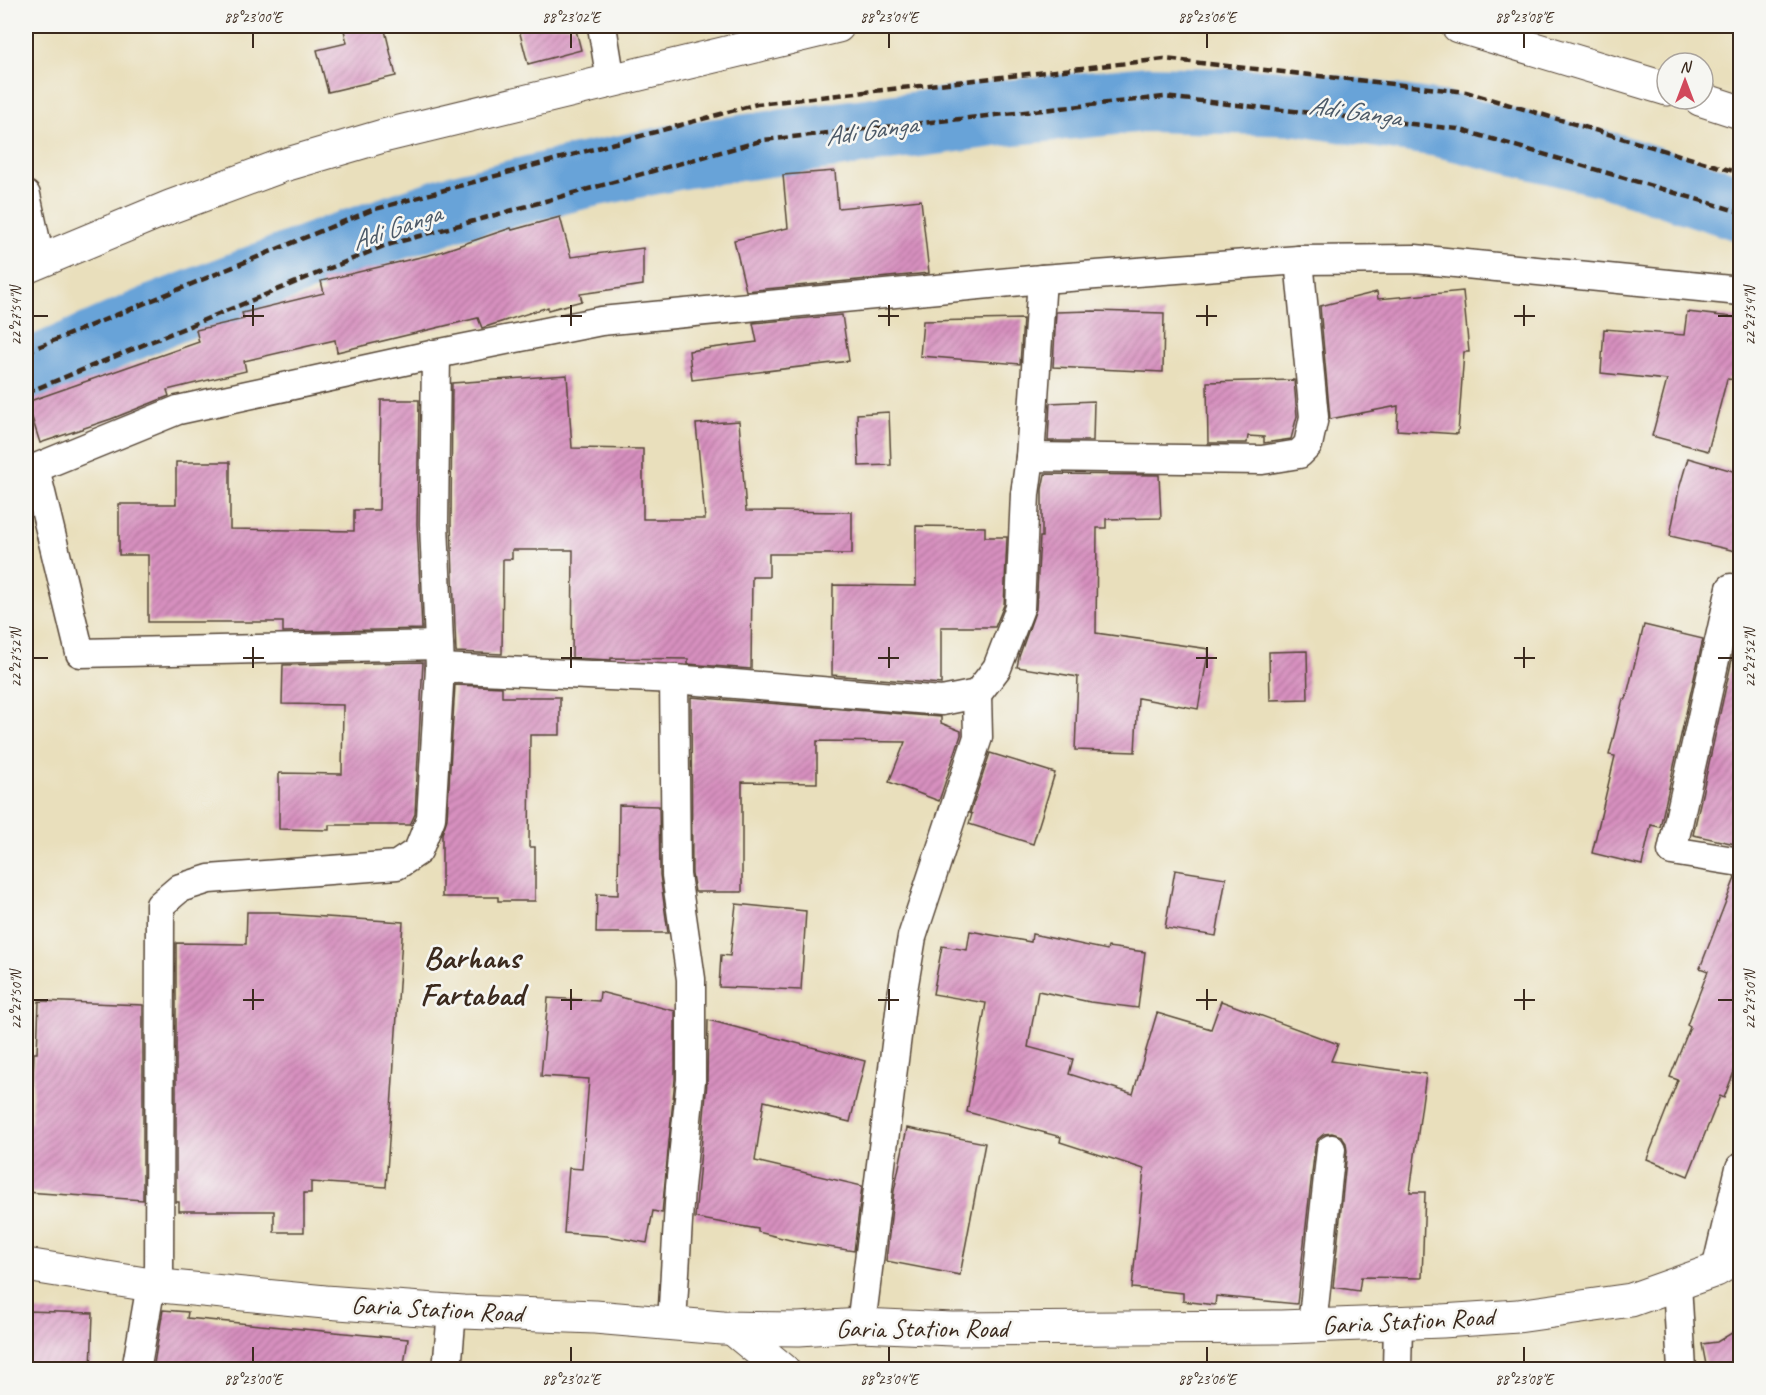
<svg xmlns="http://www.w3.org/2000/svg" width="1766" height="1395" font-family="Caveat,sans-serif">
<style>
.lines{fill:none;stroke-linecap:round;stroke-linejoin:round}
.river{stroke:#67a3d8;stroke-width:66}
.building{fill:url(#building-hatch)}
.minor-casing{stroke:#554536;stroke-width:31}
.tertiary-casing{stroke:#554536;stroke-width:35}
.secondary-casing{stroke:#554536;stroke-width:35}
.minor{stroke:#fff;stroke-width:28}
.tertiary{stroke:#fff;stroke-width:33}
.secondary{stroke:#fff;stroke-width:33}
.rail{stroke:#3b2a1e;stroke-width:4.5;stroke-dasharray:9 4.5;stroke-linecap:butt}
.ticks{fill:none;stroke:#3b2a1e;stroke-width:2}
.labels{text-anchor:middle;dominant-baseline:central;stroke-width:5;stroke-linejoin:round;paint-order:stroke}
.street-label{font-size:26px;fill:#3b2a1e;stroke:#f6f6f2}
.water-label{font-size:27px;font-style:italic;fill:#4d5a68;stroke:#f6f6f2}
.district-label{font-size:32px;font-weight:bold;fill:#3b2a1e;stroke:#f6f6f2}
.neatline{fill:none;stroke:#3b2a1e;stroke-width:2}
.ticks-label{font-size:15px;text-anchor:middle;fill:#3b2a1e}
</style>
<defs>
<pattern id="building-hatch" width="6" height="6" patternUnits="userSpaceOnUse" patternTransform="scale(1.5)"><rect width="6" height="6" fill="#d790bf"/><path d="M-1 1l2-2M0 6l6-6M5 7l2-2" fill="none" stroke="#b0769b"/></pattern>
</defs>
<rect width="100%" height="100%" fill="#f6f6f2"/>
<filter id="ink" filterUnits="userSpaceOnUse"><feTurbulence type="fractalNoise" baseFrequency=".0167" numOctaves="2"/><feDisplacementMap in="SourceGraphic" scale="12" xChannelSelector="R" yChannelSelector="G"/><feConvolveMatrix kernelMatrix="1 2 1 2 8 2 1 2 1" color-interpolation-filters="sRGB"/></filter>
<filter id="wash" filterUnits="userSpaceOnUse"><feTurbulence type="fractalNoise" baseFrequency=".008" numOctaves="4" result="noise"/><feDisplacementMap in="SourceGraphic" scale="24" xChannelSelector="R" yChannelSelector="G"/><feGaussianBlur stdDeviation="1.35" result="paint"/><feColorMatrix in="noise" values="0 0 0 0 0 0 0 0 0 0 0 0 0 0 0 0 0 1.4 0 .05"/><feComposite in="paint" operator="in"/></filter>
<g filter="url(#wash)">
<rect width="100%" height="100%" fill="#e9dfbc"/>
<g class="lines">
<path class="river" d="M26,374L158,316L334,248L452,208L582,176L687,155L994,114L1147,99L1300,103L1439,124L1609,165L1740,208"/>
</g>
<g id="blocks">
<g class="building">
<path d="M343,26H384L396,76L328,92L317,50L347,43Z"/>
<path d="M518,26H575L581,50L528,64Z"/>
<path d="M835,171L838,208L921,200L929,273L746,291L734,240L788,228L783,175Z"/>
<path d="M560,217L571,257L643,248V285L580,294L582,301L548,310V307L482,328L478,318L337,352L335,340L244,361L246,371L167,390L169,396L111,419L40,443L27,402L199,342L196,330L244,319L242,313L324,293L321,281L437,253L511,228L512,230Z"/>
<path d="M1463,291L1469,352H1464L1458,434L1397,430L1398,406L1330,419L1320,306L1377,292L1378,299Z"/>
<path d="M1093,311L1164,313L1163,372L1053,367L1056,312Z"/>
<path d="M1687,312L1740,318V380L1727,379L1708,451L1652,436L1667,380L1601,373L1604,329L1684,335Z"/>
<path d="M842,315L849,361L692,380L689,351L757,342L753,323Z"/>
<path d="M1023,319L1020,364L920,356L923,321Z"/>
<path d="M567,375L572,448L643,449V519H705L696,424L739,421L746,511L852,512V554H769V577H752L751,669L688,664V659L611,658V660L572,658L573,550H512V559H503L502,654L456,652L451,524L452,383Z"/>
<path d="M1294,380L1297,416L1291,439L1264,443V437L1248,436L1247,443H1208L1207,382Z"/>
<path d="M381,400H419L417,524L422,629L283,632V622H148V555H119V504H176V462H230V529L354,531V510H379Z"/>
<path d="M1094,401L1093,441H1048L1050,403Z"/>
<path d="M889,412L891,465L859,466L857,414Z"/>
<path d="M1688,458L1740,473V552L1670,536L1679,489Z"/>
<path d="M1045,474L1159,475L1161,518L1106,519V528H1097L1096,633L1209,649L1198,709L1138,698L1135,752L1075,750L1078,677L1017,667L1019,657L1036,609L1040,537H1042V489Z"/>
<path d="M916,526L985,527V537H1007L1004,605L995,627H941V684L832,675L833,585L916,586Z"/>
<path d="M1644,625L1703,639L1660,827L1651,825L1642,865L1592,853L1615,756L1609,755L1623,699H1626Z"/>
<path d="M1735,646L1740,648V845L1693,835Z"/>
<path d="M1307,651L1308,699L1270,700L1269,652Z"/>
<path d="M423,662L415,814L410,825H329V830L279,829V773L342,774L343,705L282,704L283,665Z"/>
<path d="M455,685L502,687V697H560V735H530L529,847H535V901H498V897H442V834L447,819Z"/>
<path d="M691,697L941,717V723L961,731V735L939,801L889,782L905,742L817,741V783L742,782V892H695L692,874Z"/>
<path d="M990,753L1055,773L1033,844L969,824L972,814L970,813Z"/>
<path d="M619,805L659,806L660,875L668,933H596L597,894L618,895Z"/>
<path d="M1175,870L1226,878L1216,936L1165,928Z"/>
<path d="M1735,878H1740V1056L1724,1098L1720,1096L1688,1176L1647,1159L1678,1080L1670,1077L1690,1027L1687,1025L1708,971L1700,968Z"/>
<path d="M736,904L806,911L801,990L719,987L721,955L730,956Z"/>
<path d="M247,912H280V914L403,922L386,1187L311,1182V1193H304V1232H274V1211H179V1202H176V943L246,944Z"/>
<path d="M970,931L1031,942L1032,934L1107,950L1108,947L1145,952L1138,1008L1090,1002L1038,991L1028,1047L1073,1059L1069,1074L1133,1094L1157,1013L1211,1029L1221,1001L1338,1044L1331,1061L1426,1074L1410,1192H1425L1422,1278L1361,1277L1359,1291L1333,1287L1347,1151L1346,1143L1341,1136L1332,1133L1324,1134L1318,1139L1315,1147L1297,1304L1216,1296L1215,1305L1183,1301V1293L1132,1288L1144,1169L1060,1142L1061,1137L967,1112L986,1003L933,994L942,946L967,950Z"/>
<path d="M600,992L675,1011V1079L662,1213L653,1211L647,1243L607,1236L564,1233L569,1168L582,1169L589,1079L541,1076L548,998L599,1001Z"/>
<path d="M39,1001L143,1005V1200L26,1192V1123H31L34,1053H37Z"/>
<path d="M708,1020L865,1061L850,1122L764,1101L755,1161L862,1186L854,1251L802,1243L758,1232V1229L695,1218L707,1082Z"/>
<path d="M907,1128L985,1143L960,1275L886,1261L894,1191Z"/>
<path d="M163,1310L188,1312L187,1318L408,1339L403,1370H153Z"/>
<path d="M26,1311L93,1313L91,1370H26Z"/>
<path d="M1740,1328V1370H1707L1702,1344L1717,1342Z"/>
</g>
</g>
</g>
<g filter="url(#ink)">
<use href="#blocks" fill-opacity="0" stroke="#554536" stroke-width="1.5"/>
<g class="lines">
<g class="minor-casing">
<g id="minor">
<path d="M602,26L611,81"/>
<path d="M26,195L40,260"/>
<path d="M1030,457L1262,460L1299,454L1308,445L1314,417L1299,260"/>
<path d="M35,468L80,653L439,645"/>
<path d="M26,472L178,410L436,354L601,321L1042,279L1299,260L1415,259L1740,291"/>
<path d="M1731,588L1672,851L1740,862"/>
<path d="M440,668L674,679"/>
<path d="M1716,1270L1740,1168"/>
<path d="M1677,1284L1682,1370"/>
<path d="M159,1286L160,905L180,888L209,879L397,865L418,851L431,818L440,668L434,524L436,354"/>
<path d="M672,1323L680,1187L691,1080V979L676,875L674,679L942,701L977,694L997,668L1020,608L1025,494L1030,457L1042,279"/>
<path d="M861,1325L902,996L912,937L978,737L977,694"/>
<path d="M1312,1326L1331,1149"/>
<path d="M136,1370L151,1285"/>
<path d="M447,1370L452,1311"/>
<path d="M1397,1370L1398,1323"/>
</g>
</g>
<g class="tertiary-casing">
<g id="tertiary">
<path d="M1458,26L1667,89"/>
<path d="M1700,99L1740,112"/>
<path d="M26,267L170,207L281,166L383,136L838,26"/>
<path d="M732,1328L783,1370"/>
</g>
</g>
<g class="secondary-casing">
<path id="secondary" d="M26,1265L151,1285L325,1302L463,1312L595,1317L722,1328L799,1329L861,1325L952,1329L1281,1327L1442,1321L1518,1316L1631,1300L1716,1270L1740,1256"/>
</g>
<use href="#minor" class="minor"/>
<use href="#tertiary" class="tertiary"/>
<use href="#secondary" class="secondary"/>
<g class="rail">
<path d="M26,352L372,210L757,104L1164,59L1466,92L1740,173"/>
<path d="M26,393L384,246L764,140L1164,97L1458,129L1740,212"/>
</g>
</g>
</g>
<path class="ticks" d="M253,33V48M571,33V48M889,33V48M1207,33V48M1524,33V48M253,305V326M571,305V326M889,305V326M1207,305V326M1524,305V326M33,316H48M243,316H264M561,316H582M878,316H899M1196,316H1217M1514,316H1535M1718,316H1733M253,647V668M571,647V668M889,647V668M1207,647V668M1524,647V668M33,658H48M243,658H264M561,658H582M878,658H899M1196,658H1217M1514,658H1535M1718,658H1733M253,989V1010M571,989V1010M889,989V1010M1207,989V1010M1524,989V1010M33,1000H48M243,1000H264M561,1000H582M878,1000H899M1196,1000H1217M1514,1000H1535M1718,1000H1733M253,1347V1362M571,1347V1362M889,1347V1362M1207,1347V1362M1524,1347V1362"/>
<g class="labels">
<g class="street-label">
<text transform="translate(437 1309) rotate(3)">Garia Station Road</text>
<text transform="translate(1408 1321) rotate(-3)">Garia Station Road</text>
<text x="922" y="1328">Garia Station Road</text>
</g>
<g class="water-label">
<text transform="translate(1355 111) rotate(8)">Adi Ganga</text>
<text transform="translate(871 130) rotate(-8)">Adi Ganga</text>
<text transform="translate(396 227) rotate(-19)">Adi Ganga</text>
</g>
<g class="district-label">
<text x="472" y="957">Barhans<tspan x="472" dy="37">Fartabad</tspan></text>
</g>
</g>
<rect width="1766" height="1395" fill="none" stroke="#f6f6f2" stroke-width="66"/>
<g transform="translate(1685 81)"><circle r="28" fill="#f6f6f2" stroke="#aba49d" stroke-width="1.5"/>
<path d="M0-4.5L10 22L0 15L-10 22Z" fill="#d1495b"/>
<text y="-9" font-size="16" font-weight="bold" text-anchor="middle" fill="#3b2a1e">N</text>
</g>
<rect x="33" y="33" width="1700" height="1329" class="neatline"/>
<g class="ticks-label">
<text x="253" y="22">88°23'00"E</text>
<text x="571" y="22">88°23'02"E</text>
<text x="889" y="22">88°23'04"E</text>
<text x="1207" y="22">88°23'06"E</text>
<text x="1524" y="22">88°23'08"E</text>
<text transform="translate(16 316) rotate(-90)" y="5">22°27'54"N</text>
<text transform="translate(1750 316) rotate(-90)" y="5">22°27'54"N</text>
<text transform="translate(16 658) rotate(-90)" y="5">22°27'52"N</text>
<text transform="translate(1750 658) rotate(-90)" y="5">22°27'52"N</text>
<text transform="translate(16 1000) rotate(-90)" y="5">22°27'50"N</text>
<text transform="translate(1750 1000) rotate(-90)" y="5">22°27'50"N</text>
<text x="253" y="1384">88°23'00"E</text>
<text x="571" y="1384">88°23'02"E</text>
<text x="889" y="1384">88°23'04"E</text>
<text x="1207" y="1384">88°23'06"E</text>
<text x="1524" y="1384">88°23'08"E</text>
</g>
</svg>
